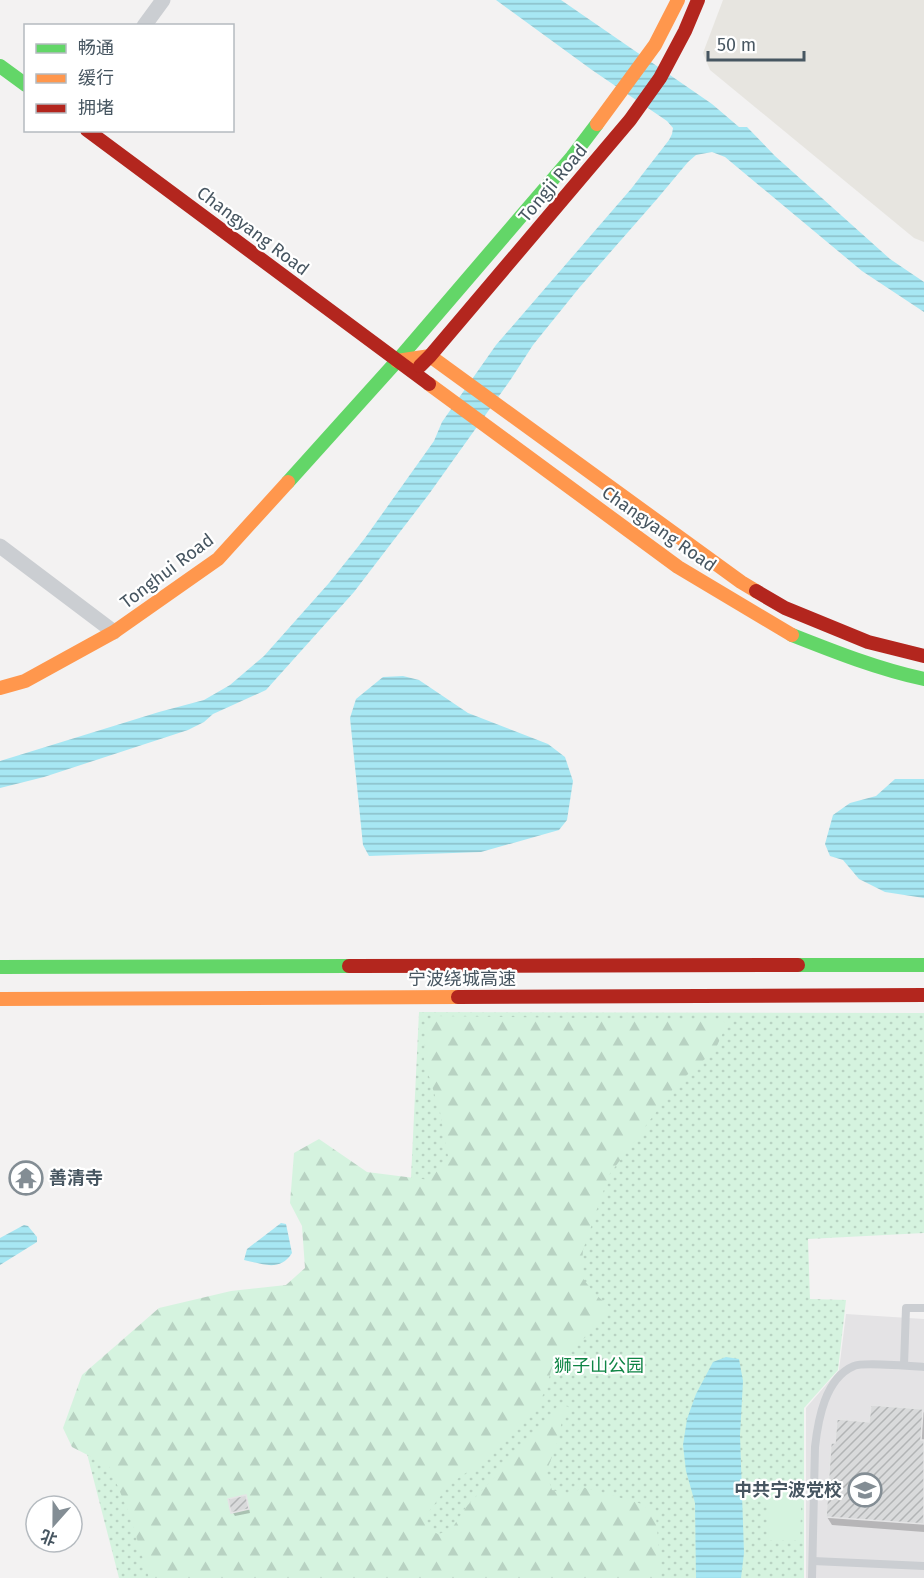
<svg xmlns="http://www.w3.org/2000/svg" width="924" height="1578" font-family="'Fira Sans','Noto Sans SC',sans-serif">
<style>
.commercial{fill:#e7e5e0}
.education{fill:#e4e3e5}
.grass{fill:url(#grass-dots)}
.forest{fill:url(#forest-firs)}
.pitch{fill:#d5f3df}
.water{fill:url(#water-rules)}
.shadow{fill:#0003}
.building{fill:url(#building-hatch);stroke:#e4e4e5;stroke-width:1.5}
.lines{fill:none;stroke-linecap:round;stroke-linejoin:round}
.lane{stroke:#cbced2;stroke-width:8}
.street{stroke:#cbced2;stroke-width:15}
.fast{stroke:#63d668;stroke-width:14}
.slow{stroke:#ff974d;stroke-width:14}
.jam{stroke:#b3261e;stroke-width:14}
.labels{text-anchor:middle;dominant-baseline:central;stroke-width:4.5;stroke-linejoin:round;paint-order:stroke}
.street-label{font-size:18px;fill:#475661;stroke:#fff}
.poi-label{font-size:18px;font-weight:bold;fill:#475661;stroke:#fff;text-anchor:start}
.park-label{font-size:18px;fill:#0f8545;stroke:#fff}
</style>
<defs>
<pattern id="grass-dots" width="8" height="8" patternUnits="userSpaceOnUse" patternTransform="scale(1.5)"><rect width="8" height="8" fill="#d5f3df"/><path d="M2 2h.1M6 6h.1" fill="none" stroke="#b8d2c2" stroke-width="1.8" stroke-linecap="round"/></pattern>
<pattern id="forest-firs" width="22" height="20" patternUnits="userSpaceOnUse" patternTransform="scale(1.5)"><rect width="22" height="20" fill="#d5f3df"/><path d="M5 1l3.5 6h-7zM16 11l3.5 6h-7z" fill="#b8d2c2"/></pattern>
<pattern id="water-rules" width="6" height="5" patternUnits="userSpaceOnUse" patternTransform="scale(1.5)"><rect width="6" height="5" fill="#a7e7f3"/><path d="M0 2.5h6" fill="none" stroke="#8abec8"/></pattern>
<pattern id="building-hatch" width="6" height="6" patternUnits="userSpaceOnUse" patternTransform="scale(1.5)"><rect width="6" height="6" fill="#d9dadb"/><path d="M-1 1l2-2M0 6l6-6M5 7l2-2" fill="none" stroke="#b2b4b5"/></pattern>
</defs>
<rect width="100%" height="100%" fill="#f3f2f2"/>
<path class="commercial" d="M723,0H924V242L914,238L710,70L703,53Z"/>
<path class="education" d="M846,1314L924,1319V1578H806V1408L839,1370Z"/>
<path class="grass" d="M419,1012L924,1013V1233L808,1239L810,1299L846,1300L838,1370L804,1408V1578H119L85,1446L406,1281Z"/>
<path class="forest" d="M432,1016L722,1020L727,1024L715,1050L677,1084L609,1175L583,1250L581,1276L594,1293L612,1309L587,1336L553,1364L546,1389L537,1407L473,1468L450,1484L427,1514L426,1528L438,1534L451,1530L466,1507L543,1426L559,1404L569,1407L562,1421L557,1443L546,1473L552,1490L571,1495L582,1487L642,1504L656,1516L661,1578H149L129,1513L109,1466L72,1447L63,1428L82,1375L159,1308L231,1291L286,1285L305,1268L302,1226L290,1203L294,1153L319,1139L367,1172L430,1180L448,1156L440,1112L424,1060L426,1025Z"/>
<path class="pitch" d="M769,1482H802L800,1540H768Z"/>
<g class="water">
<path d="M496,0H561L712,104L739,127H747L775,156L890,259L924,282V312L862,271L725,157L712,152L696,155L688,162L657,199L579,288L533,345L511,379L429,494L354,592L266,690L213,714L204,722L188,730L44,777L0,788V761L159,712L204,700L230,685L264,656L329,583L365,538L434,441L442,422L496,345L631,189L669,140L672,134L673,128L667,121L592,70Z"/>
<path d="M403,676L419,680L468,713L548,744L565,757L573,781L567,820L559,830L481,852L369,856L363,845L350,718L356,699L383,677Z"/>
<path d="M895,779H924V898L885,892L859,879L843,860L830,856L825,844L833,815L850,803L876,796Z"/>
<path d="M281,1223L286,1224L292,1253C280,1272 263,1264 244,1260L247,1249Z"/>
<path d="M24,1225L28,1226L37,1237V1242L0,1265V1238Z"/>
<path d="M726,1357L739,1359L743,1381L740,1435L744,1553L741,1578H696L695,1503L686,1471L683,1445L687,1419L696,1394L713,1362Z"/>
</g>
<g class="shadow">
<path d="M922,1410L924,1413V1532L832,1525L827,1517L871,1423Z"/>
<path d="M247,1500L250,1513L235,1516L233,1513Z"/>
</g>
<g class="building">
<path d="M871,1405L923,1409L921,1440H924V1524L826,1517L831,1443H835L837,1419L869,1422Z"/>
<path d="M246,1495L249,1509L231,1513L228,1499Z"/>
</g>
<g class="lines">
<g class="lane">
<path d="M904,1365L906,1308H924"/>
<path d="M813,1561L924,1566"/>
<path d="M812,1578L815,1447C818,1420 825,1378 854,1366C862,1362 911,1366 924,1367"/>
</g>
<g class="street">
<path d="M144,26L163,0"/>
<path d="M0,546L114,632"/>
</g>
<g class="fast">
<path d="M0,66L26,85"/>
<path d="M288,482L397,361L572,157L597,124"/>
<path d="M792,635C835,652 878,669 924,679"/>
<path d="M798,965H924"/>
<path d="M0,967L349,966"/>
</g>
<g class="slow">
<path d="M597,124L655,45L678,0"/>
<path d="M397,361L430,356L741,582L756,591"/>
<path d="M429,384L678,567L792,635"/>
<path d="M0,688L25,681L114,632L218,559L288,482"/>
<path d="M0,999L458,997"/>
</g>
<g class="jam">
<path d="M87,130L429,384"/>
<path d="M420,366L430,356L630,120L660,78L685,31L698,0"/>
<path d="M756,591L785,608L868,642L924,656"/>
<path d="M349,966L798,965"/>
<path d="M458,997L924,995"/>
</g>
</g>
<defs>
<g id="temple-ring" transform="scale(1.725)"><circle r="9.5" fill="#fff" stroke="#838d94" stroke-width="1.5"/><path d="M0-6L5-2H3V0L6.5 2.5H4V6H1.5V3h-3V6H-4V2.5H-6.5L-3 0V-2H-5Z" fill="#838d94"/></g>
<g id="university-ring" transform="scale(1.725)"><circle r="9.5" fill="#fff" stroke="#838d94" stroke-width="1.5"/><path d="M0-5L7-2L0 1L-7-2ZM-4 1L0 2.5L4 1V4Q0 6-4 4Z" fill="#838d94"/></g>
</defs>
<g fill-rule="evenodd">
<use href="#temple-ring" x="26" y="1178"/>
<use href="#university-ring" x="865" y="1490"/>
</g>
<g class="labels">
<g class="street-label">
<text transform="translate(553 183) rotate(-50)">Tongji Road</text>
<text transform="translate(253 231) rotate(37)">Changyang Road</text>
<text transform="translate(659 529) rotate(35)">Changyang Road</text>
<text transform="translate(167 571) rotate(-37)">Tonghui Road</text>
<text x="462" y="979">宁波绕城高速</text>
</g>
<g class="poi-label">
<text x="49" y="1178">善清寺</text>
<text x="842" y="1490" text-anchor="end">中共宁波党校</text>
</g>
<g class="park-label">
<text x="599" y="1366">狮子山公园</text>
</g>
</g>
<rect x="24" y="24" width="210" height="108" fill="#ffffff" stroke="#b5bbc0" stroke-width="1.5"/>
<rect x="36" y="44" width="30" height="9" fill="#63d668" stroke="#b5bbc0" stroke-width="1.5"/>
<text x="78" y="54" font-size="18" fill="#475661">畅通</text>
<rect x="36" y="74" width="30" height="9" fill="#ff974d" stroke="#b5bbc0" stroke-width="1.5"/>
<text x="78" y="84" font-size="18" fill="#475661">缓行</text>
<rect x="36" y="104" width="30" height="9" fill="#b3261e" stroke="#b5bbc0" stroke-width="1.5"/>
<text x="78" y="114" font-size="18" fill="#475661">拥堵</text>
<g transform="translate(54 1524) rotate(201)"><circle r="28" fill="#ffffff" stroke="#b5bbc0" stroke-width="1.5"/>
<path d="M0-4.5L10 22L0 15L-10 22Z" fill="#838d94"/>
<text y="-9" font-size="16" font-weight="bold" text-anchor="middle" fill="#475661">北</text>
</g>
<path d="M708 51v9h96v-9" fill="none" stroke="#475661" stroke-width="3"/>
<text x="717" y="51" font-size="18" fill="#475661" stroke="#ffffff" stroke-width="4.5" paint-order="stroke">50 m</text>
</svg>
